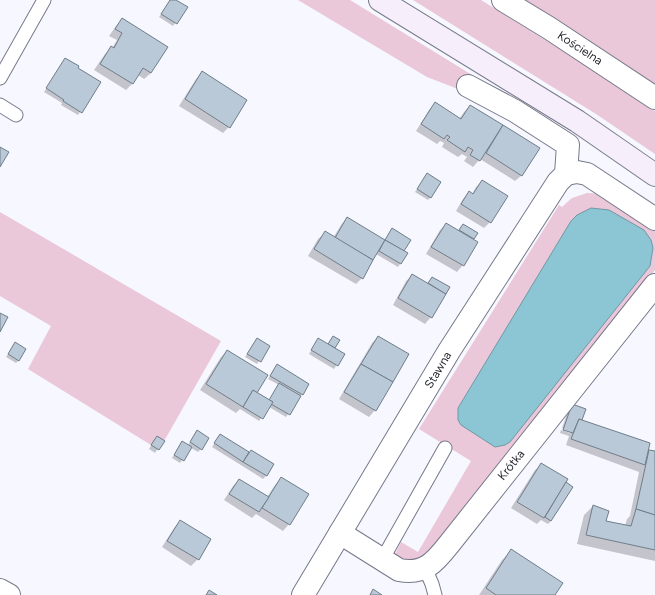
<svg xmlns="http://www.w3.org/2000/svg" width="655" height="595" font-family="Figtree,sans-serif">
<style>
.green{fill:#eac7d9}
.water{fill:#8cc6d4;stroke:#6f98a3}
.shadow{fill:#0003}
.building{fill:#bac9d7;stroke:#707e8a}
.lines{fill:none;stroke-linecap:round;stroke-linejoin:round}
.service-casing{stroke:#77798a;stroke-width:15}
.minor-casing{stroke:#77798a;stroke-width:24}
.secondary-casing{stroke:#77798a;stroke-width:24}
.service{stroke:#fff;stroke-width:13}
.minor{stroke:#fff;stroke-width:22}
.secondary{stroke:#f6eefb;stroke-width:22}
.labels{text-anchor:middle;dominant-baseline:central;stroke-width:4;stroke-linejoin:round;paint-order:stroke}
.street-label{font-size:12px;fill:#2a2b32;stroke:#fff}
</style>
<rect width="100%" height="100%" fill="#f6f7ff"/>
<g class="green">
<path d="M298,0H350L575,138L463,91L427,77Z"/>
<path d="M413,0H481L582,63L655,111V154L596,114Z"/>
<path d="M523,0H655V85Z"/>
<path d="M587,193L604,194L655,227V270L432,551C419,561 411,565 395,556V554L401,542L418,552L471,461L419,429L559,205L562,207L572,198Z"/>
<path d="M0,212L221,341L159,450L28,369L51,326L0,296Z"/>
</g>
<path class="water" d="M591,208L609,210L644,230L651,240L653,248L650,266L510,442L505,445L495,447L461,425L458,420V408L571,221L577,215Z"/>
<g class="shadow">
<path d="M170,0H175L186,8L173,26L159,17Z"/>
<path d="M122,19L151,73L144,79L138,75L132,84L126,90L94,70L105,54L112,48L117,40L109,36L116,26Z"/>
<path d="M63,62L76,68L99,83L78,115L61,105L62,103L44,92Z"/>
<path d="M202,73L229,127L223,133L179,106L196,79Z"/>
<path d="M435,104L459,119L464,112L470,106L538,148L522,175L515,181L480,159L473,167L464,161L467,157L462,154L458,157L442,147L444,143L440,141L437,144L416,131L429,110Z"/>
<path d="M427,174L431,197L428,200L415,192Z"/>
<path d="M482,181L490,222L484,228L456,211L463,199L469,192L472,194L476,187Z"/>
<path d="M347,218L385,241L389,233L403,252L400,264L398,267L376,254L362,278L356,284L308,256L318,239L325,233L333,238L341,225Z"/>
<path d="M446,224L458,231L463,225L477,233L472,240L476,242L463,265L457,272L426,254L440,230Z"/>
<path d="M413,275L427,284L432,278L449,288L431,317L425,324L393,305L406,281Z"/>
<path d="M333,337L339,340L334,348L344,354L334,369L309,354L318,339L328,345Z"/>
<path d="M378,337L375,410L369,417L339,399L372,343Z"/>
<path d="M257,339L269,346L257,364L245,357Z"/>
<path d="M15,344L19,360L16,363L6,357Z"/>
<path d="M227,351L256,392L269,401L279,385L268,379L274,369L302,394L286,417L269,407L259,421L240,409L236,413L200,390L221,357Z"/>
<path d="M569,408L585,409L580,420L648,451L655,452V561L577,544L584,515L593,506L605,522L625,526L627,519L630,516L639,472L566,445L569,436L560,433L561,430L570,433V431L562,428Z"/>
<path d="M197,431L208,438L201,449L198,452L191,448L180,463L172,458L180,445L183,442L188,445Z"/>
<path d="M220,435L249,453L273,465L266,476L263,479L212,447Z"/>
<path d="M154,440L163,441L155,453L149,449Z"/>
<path d="M542,464L562,487H572L551,521L548,524L541,520L537,524L511,508L535,470Z"/>
<path d="M282,478L307,495L289,524L283,531L256,514L252,518L224,500L233,486L239,480L267,497L275,485Z"/>
<path d="M180,521L210,540L198,559L191,566L162,547L174,528Z"/>
<path d="M511,551L554,595H479L502,560Z"/>
</g>
<g class="building">
<path d="M170,0H176L188,7L177,24L161,14Z"/>
<path d="M122,18L168,47L151,73L143,68L133,84L100,64L111,46L114,48L122,33L115,29Z"/>
<path d="M65,58L79,66L78,68L101,82L82,113L63,101L64,100L46,88Z"/>
<path d="M202,71L247,100L230,128L185,99Z"/>
<path d="M435,102L461,119L470,105L503,125L480,161L470,155L473,150L468,147L465,152L447,140L450,137L447,135L444,139L421,124Z"/>
<path d="M503,125L540,148L522,176L486,153Z"/>
<path d="M0,147L9,152L0,167Z"/>
<path d="M427,173L441,182L431,198L417,189Z"/>
<path d="M482,180L508,196L491,223L461,204L469,191L473,194Z"/>
<path d="M347,217L385,240L373,260L335,238Z"/>
<path d="M446,223L478,242L464,266L431,247Z"/>
<path d="M463,224L478,233L474,239L459,230Z"/>
<path d="M392,228L411,240L404,251L385,240Z"/>
<path d="M325,231L373,260L363,279L314,249Z"/>
<path d="M385,240L408,253L401,264L379,251Z"/>
<path d="M412,274L446,294L432,318L398,298Z"/>
<path d="M432,277L450,287L446,294L428,283Z"/>
<path d="M0,313L8,317L0,332Z"/>
<path d="M333,336L340,340L335,348L328,344Z"/>
<path d="M378,336L409,354L393,382L361,364Z"/>
<path d="M257,338L270,346L261,362L247,354Z"/>
<path d="M318,338L345,354L338,366L311,350Z"/>
<path d="M15,342L26,349L19,361L8,354Z"/>
<path d="M227,350L268,375L257,393L253,390L243,407L206,384Z"/>
<path d="M277,364L309,384L303,395L270,376Z"/>
<path d="M361,364L393,382L376,411L344,392Z"/>
<path d="M279,383L301,396L290,415L271,404L273,402L269,400Z"/>
<path d="M253,390L273,402L263,419L243,407Z"/>
<path d="M572,404L586,409L582,420L579,419L573,433L563,430Z"/>
<path d="M579,419L650,443L645,465L571,439Z"/>
<path d="M197,430L209,438L202,450L190,442Z"/>
<path d="M220,434L249,452L243,462L214,443Z"/>
<path d="M157,436L165,441L159,450L151,445Z"/>
<path d="M182,441L192,447L184,461L174,455Z"/>
<path d="M251,450L274,464L267,476L243,462Z"/>
<path d="M649,450L655,451V515L636,509Z"/>
<path d="M541,463L568,479L544,518L517,502Z"/>
<path d="M281,477L309,494L290,525L262,508Z"/>
<path d="M239,479L269,497L259,512L229,494Z"/>
<path d="M566,482L573,487L551,521L545,517Z"/>
<path d="M593,505L609,511L606,521L631,526L636,509L655,515V550L586,535Z"/>
<path d="M180,520L211,539L199,560L167,541Z"/>
<path d="M511,549L563,583L555,595H496L486,588Z"/>
<path d="M373,589L382,595H370Z"/>
<path d="M209,590L217,595H206Z"/>
</g>
<g class="lines">
<g class="service-casing">
<g id="service">
<path d="M0,78L44,0"/>
<path d="M0,105L16,115"/>
<path d="M382,560L445,448"/>
<path d="M425,568L432,584L435,595"/>
</g>
</g>
<g class="minor-casing">
<g id="minor">
<path d="M503,0L549,28L655,98"/>
<path d="M566,174L577,172L587,174L655,219"/>
<path d="M340,533L399,570C425,575 435,562 450,543L655,285"/>
<path d="M0,590L9,595"/>
<path d="M303,595L449,351L558,182L566,174L568,145L515,111L468,86"/>
</g>
</g>
<g class="secondary-casing">
<path id="secondary" d="M380,0L577,121L655,175"/>
</g>
<use href="#service" class="service"/>
<use href="#minor" class="minor"/>
<use href="#secondary" class="secondary"/>
</g>
<g class="labels">
<g class="street-label">
<text transform="translate(580 48) rotate(33)">Kościelna</text>
<text transform="translate(438 370) rotate(-59)">Stawna</text>
<text transform="translate(511 465) rotate(-51)">Krótka</text>
</g>
</g>
</svg>
